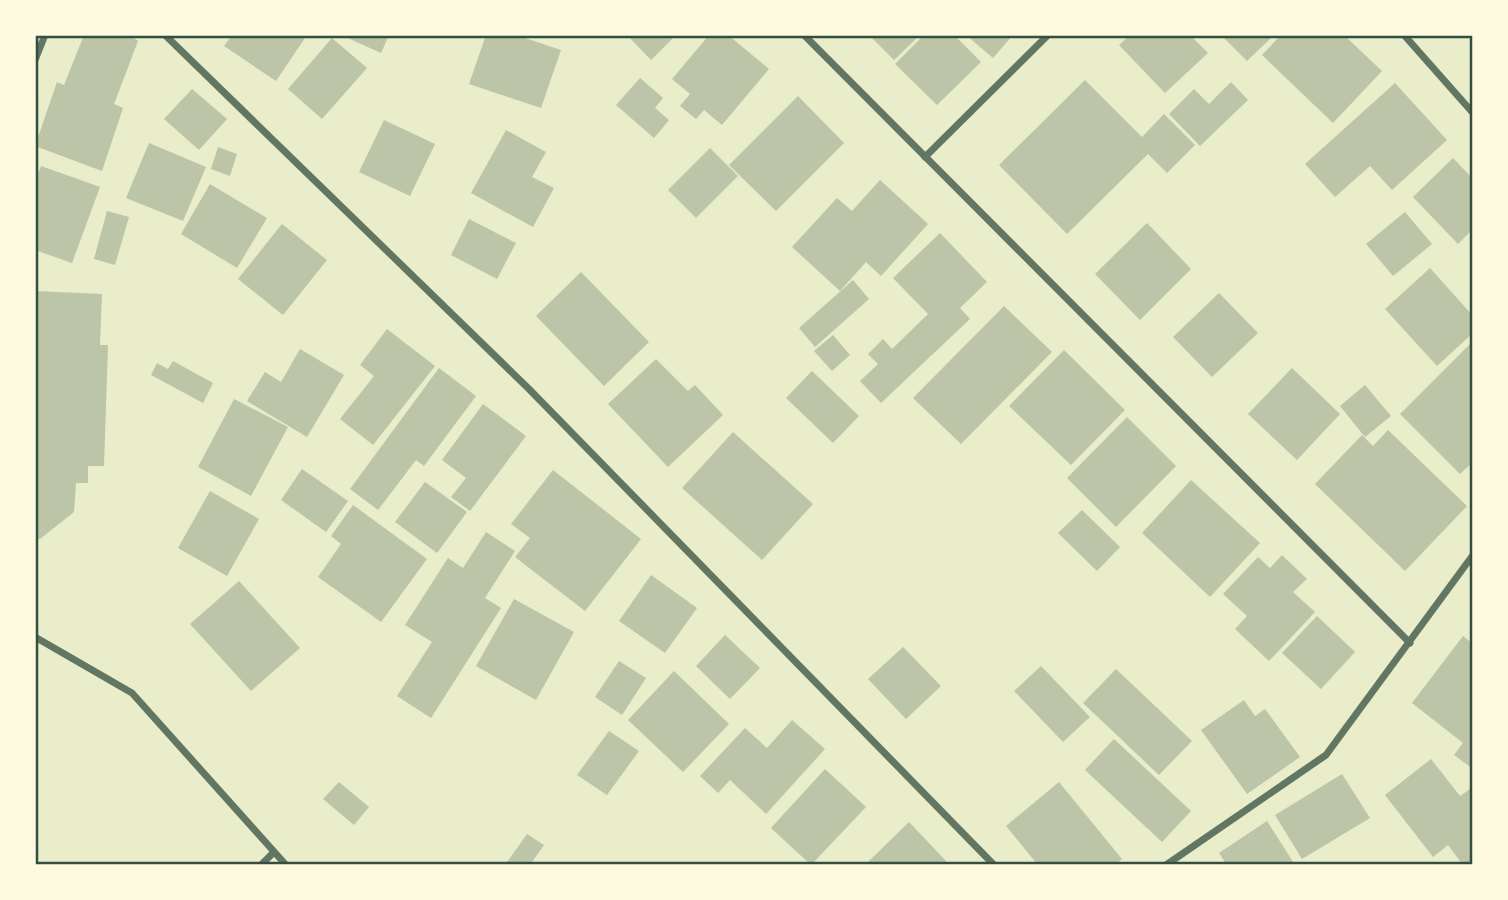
<svg xmlns="http://www.w3.org/2000/svg" width="1508" height="900" font-family="Spectral,serif">
<style>
.building{fill:#bcc5a7}
.lines{fill:none;stroke-linecap:round;stroke-linejoin:round}
.minor{stroke:#617663;stroke-width:7}
.neatline{fill:none;stroke:#344e41;stroke-width:2.5}
</style>
<rect width="100%" height="100%" fill="#e9edc9"/>
<g class="building">
<path d="M84,35H130L138,41L114,104L123,108L102,171L35,146L57,82L64,85Z"/>
<path d="M232,35H307L276,81L224,46Z"/>
<path d="M341,35H389L381,53Z"/>
<path d="M486,35H516L561,50L541,108L469,84Z"/>
<path d="M627,35H676L651,60Z"/>
<path d="M709,35H728L769,69L722,125L704,110L696,119L680,106L690,94L672,79Z"/>
<path d="M869,35H920L894,60Z"/>
<path d="M924,35H954L981,62L937,105L895,64Z"/>
<path d="M966,35H1013L993,58Z"/>
<path d="M1130,35H1190L1208,53L1165,93L1119,45Z"/>
<path d="M1221,35H1274L1247,61Z"/>
<path d="M1281,35H1344L1382,71L1333,123L1262,55Z"/>
<path d="M332,38L367,68L322,119L288,89Z"/>
<path d="M640,78L663,98L655,108L669,120L654,138L616,105Z"/>
<path d="M1085,80L1142,137L1164,114L1195,145L1167,173L1148,154L1067,234L999,165Z"/>
<path d="M1231,82L1248,100L1200,146L1169,114L1194,89L1209,104Z"/>
<path d="M1395,83L1447,140L1392,190L1370,166L1335,197L1305,164Z"/>
<path d="M192,89L227,119L199,150L164,119Z"/>
<path d="M798,96L844,143L776,211L729,165Z"/>
<path d="M384,120L435,144L410,196L359,172Z"/>
<path d="M506,130L546,152L532,177L554,188L533,227L471,193Z"/>
<path d="M149,143L206,167L183,221L126,198Z"/>
<path d="M218,147L237,154L230,176L211,169Z"/>
<path d="M710,148L738,176L696,218L668,190Z"/>
<path d="M1453,158L1473,179V229L1458,244L1413,197Z"/>
<path d="M41,166L100,187L72,263L35,250V181Z"/>
<path d="M880,180L928,224L881,276L866,262L840,291L792,247L837,198L852,211Z"/>
<path d="M210,184L267,218L237,268L181,234Z"/>
<path d="M107,211L129,217L115,265L94,259Z"/>
<path d="M1405,212L1432,244L1393,276L1366,244Z"/>
<path d="M469,219L516,243L497,279L451,255Z"/>
<path d="M1147,223L1191,269L1140,320L1095,274Z"/>
<path d="M282,224L327,260L283,315L238,279Z"/>
<path d="M940,233L987,282L960,308L970,319L881,403L860,381L878,364L868,354L883,339L892,349L928,314L893,278Z"/>
<path d="M1430,268L1473,316V333L1437,366L1385,309Z"/>
<path d="M581,272L649,342L604,386L536,316Z"/>
<path d="M853,280L869,299L815,347L799,328Z"/>
<path d="M35,291L102,294L100,345H108L104,466H88V483H76L74,512L40,539L35,538Z"/>
<path d="M1219,293L1258,333L1212,377L1173,337Z"/>
<path d="M1004,306L1052,352L961,444L913,398Z"/>
<path d="M387,329L435,366L373,445L340,419L374,376L360,365Z"/>
<path d="M833,335L850,355L832,371L814,351Z"/>
<path d="M1473,341V462L1460,474L1400,414Z"/>
<path d="M300,349L344,375L307,437L247,401L265,372L281,382Z"/>
<path d="M1064,350L1125,410L1071,465L1009,406Z"/>
<path d="M656,359L688,391L695,385L723,415L668,467L608,404Z"/>
<path d="M173,361L213,383L203,403L151,375L157,363L168,369Z"/>
<path d="M439,368L476,396L424,466L416,460L378,510L350,489Z"/>
<path d="M1292,368L1340,414L1297,460L1248,414Z"/>
<path d="M812,371L859,416L833,443L786,398Z"/>
<path d="M1365,385L1391,416L1365,437L1340,406Z"/>
<path d="M234,399L288,427L251,496L198,467Z"/>
<path d="M483,404L526,436L470,511L451,497L466,478L442,460Z"/>
<path d="M1127,417L1176,466L1116,527L1067,478Z"/>
<path d="M1388,430L1467,506L1405,571L1315,484L1362,435L1373,446Z"/>
<path d="M733,432L813,504L762,560L682,488Z"/>
<path d="M302,469L348,501L326,532L281,500Z"/>
<path d="M553,470L641,539L585,611L515,557L530,538L511,524Z"/>
<path d="M1191,480L1260,543L1210,597L1142,533Z"/>
<path d="M425,482L467,512L437,553L395,522Z"/>
<path d="M210,491L259,519L227,576L178,548Z"/>
<path d="M353,505L427,559L381,622L318,577L341,544L331,536Z"/>
<path d="M1082,510L1120,547L1097,571L1058,533Z"/>
<path d="M486,532L515,551L485,598L501,608L431,718L397,696L432,642L405,625L448,558L463,568Z"/>
<path d="M1282,555L1307,579L1293,592L1315,612L1269,661L1235,629L1247,616L1223,594L1258,557L1270,568Z"/>
<path d="M651,575L697,608L665,653L619,621Z"/>
<path d="M239,581L300,648L251,691L190,624Z"/>
<path d="M514,599L574,632L536,700L476,666Z"/>
<path d="M1317,616L1355,652L1321,689L1282,653Z"/>
<path d="M725,635L760,668L730,699L696,666Z"/>
<path d="M1463,636L1473,644V769L1454,755L1463,743L1412,703Z"/>
<path d="M903,647L941,686L906,719L868,679Z"/>
<path d="M619,661L646,678L622,715L595,697Z"/>
<path d="M1041,666L1090,717L1063,742L1014,691Z"/>
<path d="M1116,669L1192,741L1159,775L1083,703Z"/>
<path d="M674,671L729,724L683,772L628,720Z"/>
<path d="M1244,700L1255,716L1265,709L1300,757L1247,794L1201,730Z"/>
<path d="M792,720L825,749L766,814L730,780L718,793L700,776L745,728L767,748Z"/>
<path d="M609,731L639,751L607,795L577,775Z"/>
<path d="M1114,739L1191,811L1162,842L1085,770Z"/>
<path d="M1431,759L1460,796L1470,789L1473,794V865H1463L1448,845L1433,857L1385,795Z"/>
<path d="M825,769L866,807L811,865L771,828Z"/>
<path d="M1342,774L1370,818L1302,859L1275,815Z"/>
<path d="M339,782L369,807L354,825L323,799Z"/>
<path d="M1059,782L1122,859L1115,865H1038L1006,826Z"/>
<path d="M1267,821L1295,865H1227L1219,853Z"/>
<path d="M909,822L946,861L942,865H871L868,862Z"/>
<path d="M527,834L544,845L530,865H505Z"/>
</g>
<g class="lines">
<g class="minor">
<path d="M165,35L528,388L994,865"/>
<path d="M804,35L1410,643"/>
<path d="M1404,35L1473,113"/>
<path d="M35,60L45,35"/>
<path d="M925,157L1048,35"/>
<path d="M35,637L132,693L286,865"/>
<path d="M261,865L273,853"/>
<path d="M1166,865L1326,755L1473,555"/>
</g>
</g>
<rect width="1508" height="900" fill="none" stroke="#fefae0" stroke-width="74"/>
<rect x="37" y="37" width="1434" height="826" class="neatline"/>
</svg>
